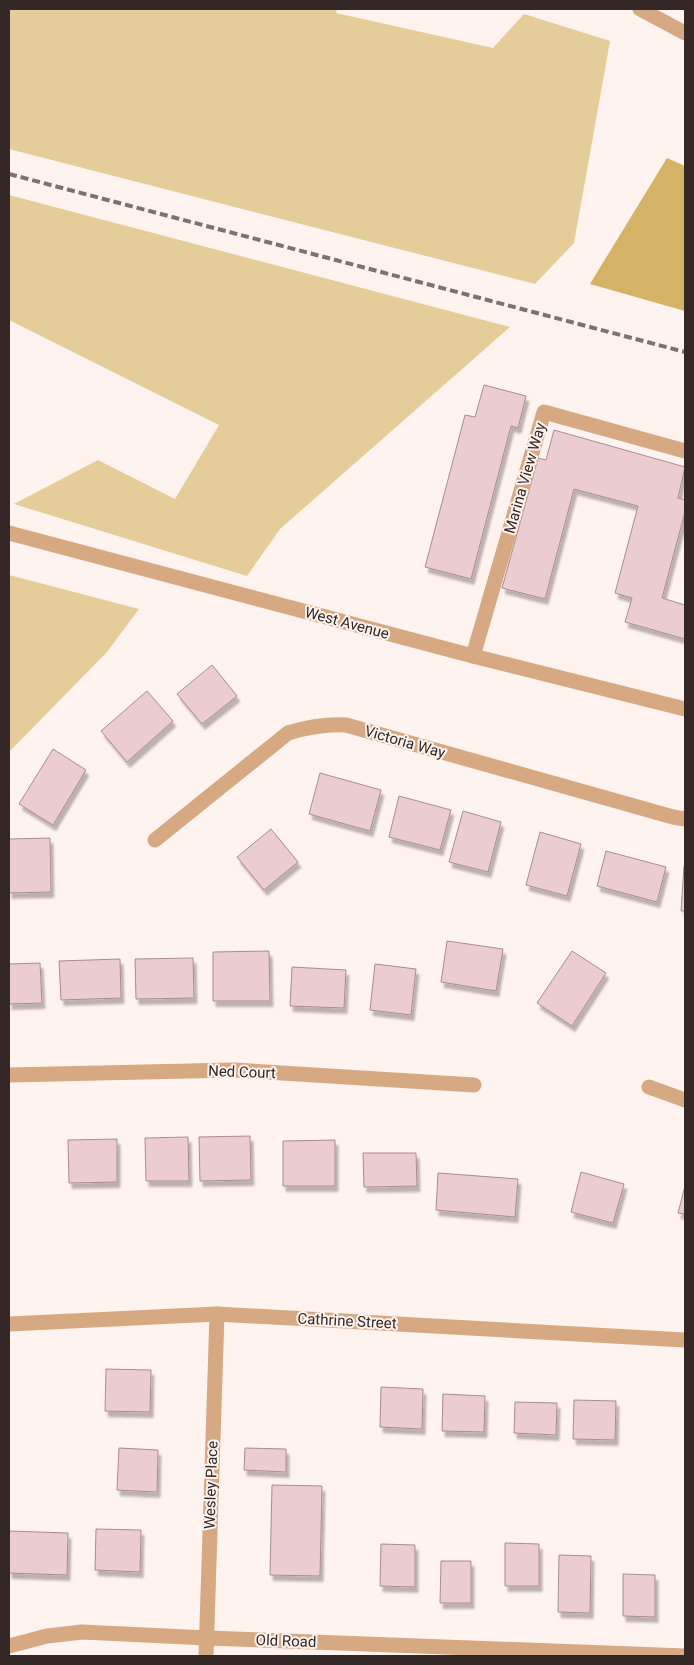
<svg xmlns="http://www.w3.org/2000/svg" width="694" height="1665" font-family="Roboto,sans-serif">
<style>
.green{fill:#e4cd99}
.forest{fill:#d4b366}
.building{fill:#ebccd0;stroke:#a98c90;filter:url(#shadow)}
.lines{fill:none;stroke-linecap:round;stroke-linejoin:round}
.minor{stroke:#d6a983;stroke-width:15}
.tertiary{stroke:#d6a983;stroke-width:15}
.rail{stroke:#7d726e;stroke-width:4;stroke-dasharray:8 4;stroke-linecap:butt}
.labels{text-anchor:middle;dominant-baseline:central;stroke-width:4;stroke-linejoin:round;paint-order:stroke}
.street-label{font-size:15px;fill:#332825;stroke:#fff3ef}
</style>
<defs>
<filter id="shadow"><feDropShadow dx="3" dy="5.5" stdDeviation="1" flood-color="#0004"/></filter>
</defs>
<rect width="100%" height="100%" fill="#fff3ef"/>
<g class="green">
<path d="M9,9H337L336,13L493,48L524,14L610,41L574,243L535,284L9,149Z"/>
<path d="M9,195L510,327L280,529L247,576L14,504L98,460L175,499L219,425L9,320Z"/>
<path d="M9,575L139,609L107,652L9,752Z"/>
</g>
<path class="forest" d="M667,158L685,166V311L590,284Z"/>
<g class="building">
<path d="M484,385L526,396L518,428L511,426L471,579L425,567L465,415L475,417Z"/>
<path d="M554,430L685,467L678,498L685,500V512L662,598L685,605V639L625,622L632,598L615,593L638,506L574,489L545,599L502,588L538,458L546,460Z"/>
<path d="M212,665L237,696L202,724L177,694Z"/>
<path d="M147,691L173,721L127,762L101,731Z"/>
<path d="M53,749L86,770L53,825L19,804Z"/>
<path d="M320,773L381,790L370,831L309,814Z"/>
<path d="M399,796L451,810L440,850L389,837Z"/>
<path d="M463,811L501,822L488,872L449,862Z"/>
<path d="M271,829L298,862L264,890L237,857Z"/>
<path d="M540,832L581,844L567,896L526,885Z"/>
<path d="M50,838L51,892L9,893V839Z"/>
<path d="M606,851L666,867L657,902L597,886Z"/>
<path d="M684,866H685V911H681Z"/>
<path d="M447,941L503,949L496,991L441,982Z"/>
<path d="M269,951L270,1001H213V952Z"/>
<path d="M572,951L606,973L572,1026L537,1003Z"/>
<path d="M193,958L194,998L136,999L135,959Z"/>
<path d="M120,959L121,998L61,1000L59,961Z"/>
<path d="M40,963L42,1003L9,1004V964Z"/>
<path d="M375,964L416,969L411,1015L370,1010Z"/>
<path d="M292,967L346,970L344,1008L290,1006Z"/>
<path d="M250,1136L251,1180L200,1181L199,1137Z"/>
<path d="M188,1137L189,1181H146L145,1138Z"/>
<path d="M117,1139V1182L69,1183L68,1140Z"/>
<path d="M335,1140V1186H283V1141Z"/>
<path d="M363,1153H416L417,1186L364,1187Z"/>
<path d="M581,1172L624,1184L613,1223L571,1212Z"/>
<path d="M438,1173L518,1179L515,1217L436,1210Z"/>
<path d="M685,1186V1214L678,1213Z"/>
<path d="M106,1369L151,1370L150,1412L105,1411Z"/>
<path d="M381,1387L423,1389L422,1429L380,1427Z"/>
<path d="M443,1394L485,1396L484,1432L442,1431Z"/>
<path d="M574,1400L616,1401L615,1440L573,1439Z"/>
<path d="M515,1402L557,1403L556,1435L514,1433Z"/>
<path d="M119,1448L158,1450L157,1492L117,1490Z"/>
<path d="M245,1448L286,1449V1472L244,1470Z"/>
<path d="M272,1485L322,1486L320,1576L270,1575Z"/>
<path d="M96,1529L141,1530L140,1572L95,1570Z"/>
<path d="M9,1531L68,1533L67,1575L9,1573Z"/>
<path d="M505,1543L539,1544V1586H505Z"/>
<path d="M381,1544L415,1545V1587L380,1586Z"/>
<path d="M559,1555L591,1556L590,1613L558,1612Z"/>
<path d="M441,1561H471V1603H440Z"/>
<path d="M623,1574L655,1575V1617L623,1616Z"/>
</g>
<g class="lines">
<g class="minor">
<path d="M640,9L685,33"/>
<path d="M473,656L544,412L685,451"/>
<path d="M155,840L288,733C308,727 325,724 346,725L673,817L685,819"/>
<path d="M9,1075L234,1070L474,1085"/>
<path d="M649,1087L685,1100"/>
<path d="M9,1324L217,1314L685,1340"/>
<path d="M9,1646L47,1636L82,1632L207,1638L685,1656"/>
<path d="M206,1656L217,1314"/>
</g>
<path class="tertiary" d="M9,533L473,656L685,709"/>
<path class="rail" d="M9,174L685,352"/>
</g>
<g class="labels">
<g class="street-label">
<text transform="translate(525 478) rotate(-74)">Marina View Way</text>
<text transform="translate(347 623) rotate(15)">West Avenue</text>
<text transform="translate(405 742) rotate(16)">Victoria Way</text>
<text transform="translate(242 1072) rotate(2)">Ned Court</text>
<text transform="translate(347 1321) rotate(3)">Cathrine Street</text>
<text transform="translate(211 1485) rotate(-88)">Wesley Place</text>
<text transform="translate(286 1641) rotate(2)">Old Road</text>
</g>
</g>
<rect width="694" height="1665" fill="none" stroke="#332825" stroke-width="20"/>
</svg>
